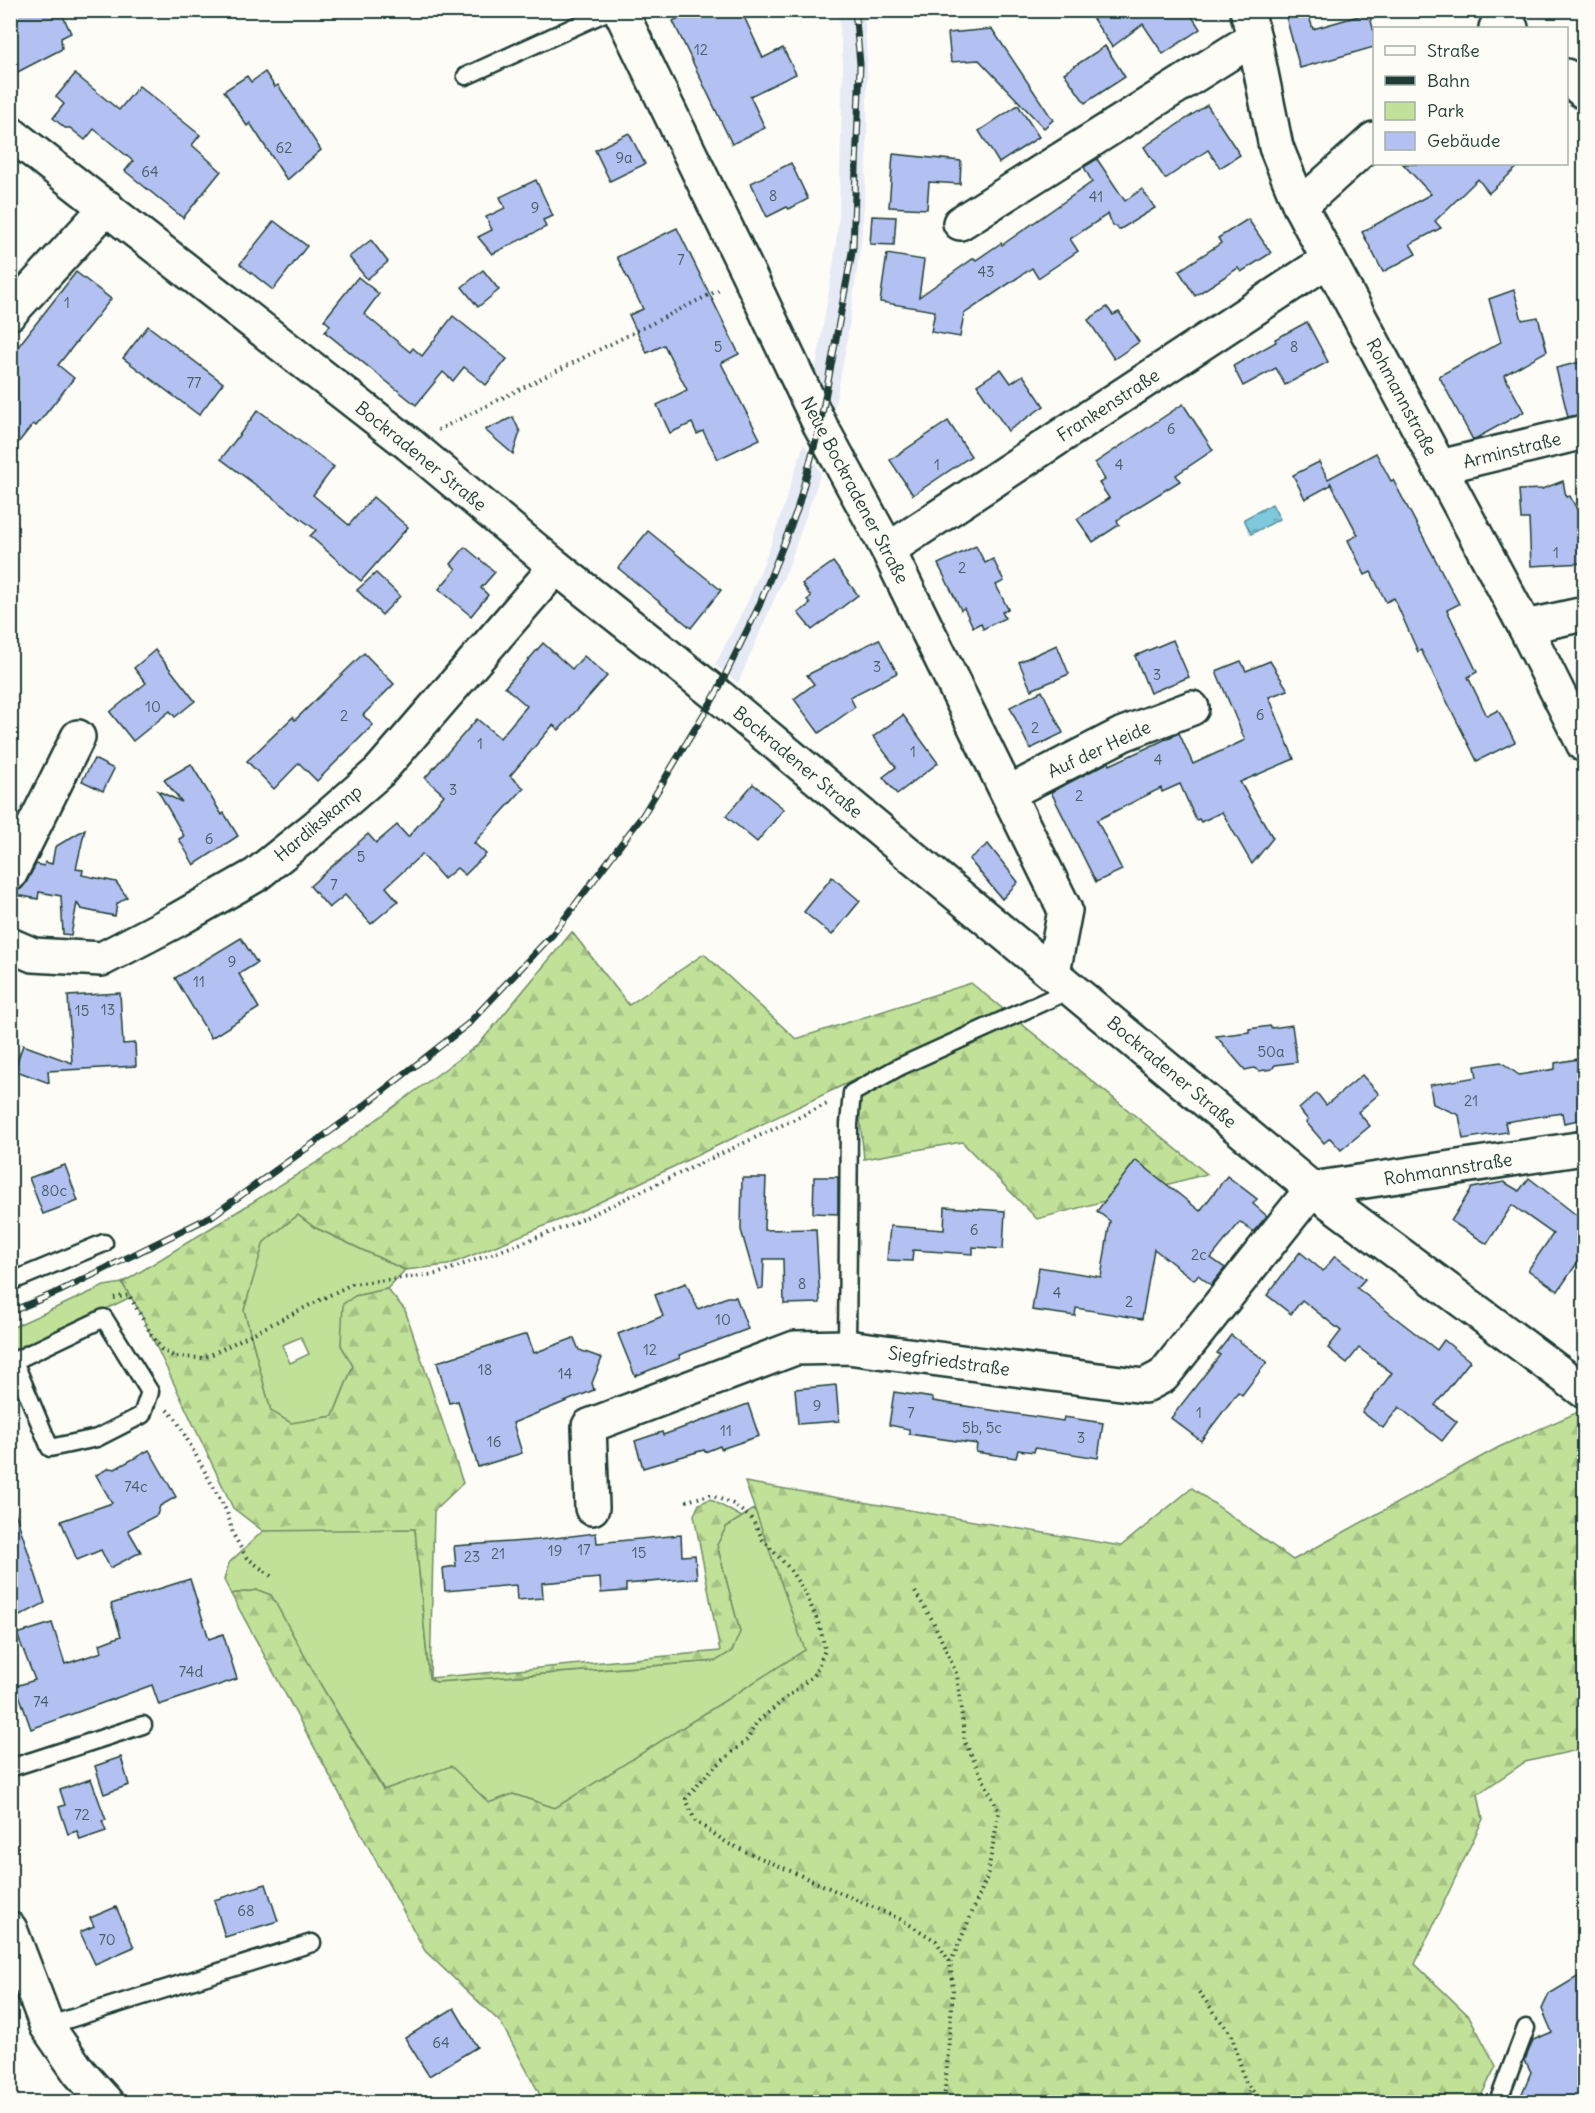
<svg xmlns="http://www.w3.org/2000/svg" width="1595" height="2113" font-family="Delius,sans-serif">
<style>
.built{fill:#e6eaf5}
.green{fill:#c1e098;stroke:#708e66;stroke-width:1.5;fill-rule:evenodd}
.forest{fill:url(#forest-firs);stroke:#708e66;stroke-width:1.5}
.water{fill:url(#water-ripples);stroke:#58909a;stroke-width:1.5}
.building{fill:#b2c1f1;stroke:#1f3d34;stroke-width:1.5}
.lines{fill:none;stroke-linecap:round;stroke-linejoin:round}
.lane-casing{stroke:#1f3d34;stroke-width:21}
.street-casing{stroke:#1f3d34;stroke-width:38}
.secondary-casing{stroke:#1f3d34;stroke-width:38}
.path{stroke:#1f3d34;stroke-width:4;stroke-dasharray:1.5 4.5;stroke-linecap:butt}
.lane{stroke:#fdfcf7;stroke-width:16}
.street{stroke:#fdfcf7;stroke-width:33}
.secondary{stroke:#fdfcf7;stroke-width:33}
.rail-casing{stroke:#1f3d34;stroke-width:7}
.rail{stroke:#fdfcf7;stroke-width:4.5;stroke-dasharray:14;stroke-linecap:butt}
.labels{text-anchor:middle;dominant-baseline:central;stroke-width:4.5;stroke-linejoin:round;paint-order:stroke}
.number-label{font-size:15px;fill:#445e63}
.street-label{font-size:18px;fill:#1f3d34;stroke:#fdfcf7}
</style>
<defs>
<pattern id="forest-firs" width="22" height="20" patternUnits="userSpaceOnUse" patternTransform="scale(1.5)"><rect width="22" height="20" fill="#c1e098"/><path d="M5 1l3.5 6h-7zM16 11l3.5 6h-7z" fill="#a5c184"/></pattern>
<pattern id="water-ripples" width="26" height="14" patternUnits="userSpaceOnUse" patternTransform="scale(1.5)"><rect width="26" height="14" fill="#7ec8de"/><path d="M2 4q2-2 4 0t4 0M15 11q2-2 4 0t4 0" fill="none" stroke="#67a4b5"/></pattern>
</defs>
<rect width="100%" height="100%" fill="#fdfcf7"/>
<filter id="ink" filterUnits="userSpaceOnUse"><feTurbulence type="fractalNoise" baseFrequency=".0167" numOctaves="2"/><feDisplacementMap in="SourceGraphic" scale="12" xChannelSelector="R" yChannelSelector="G"/><feConvolveMatrix kernelMatrix="1 2 1 2 8 2 1 2 1" color-interpolation-filters="sRGB"/></filter>
<g filter="url(#ink)">
<g class="built">
<path d="M838,11H864L867,62V159L861,243L845,353L834,410L815,373L834,260L839,216L843,62Z"/>
<path d="M804,443L821,473L789,565L738,683L715,665L749,599L772,542Z"/>
</g>
<g class="green">
<path d="M298,1215L314,1227L405,1270L387,1289L355,1296L341,1345L353,1366L333,1416L291,1424L271,1412L244,1310L263,1242ZM301,1337L309,1354L290,1363L282,1345Z"/>
<path d="M122,1283L131,1297L11,1355V1328L104,1286Z"/>
<path d="M754,1509L833,1634L843,1658L555,1808L513,1794L489,1803L451,1767L384,1790L319,1682L271,1595L258,1590L231,1594L224,1580L229,1563L263,1531L407,1519L415,1529L429,1678L436,1682L716,1661L740,1632L717,1545L726,1527Z"/>
</g>
<g class="forest">
<path d="M572,932L629,1005L704,954L796,1039L971,983L1207,1174L1037,1219L962,1142L864,1159L856,1079L579,1212L448,1265L405,1270L314,1227L298,1215L264,1242L244,1310L271,1411L291,1423L333,1416L353,1366L341,1345L343,1304L355,1296L387,1289L405,1310L463,1483L434,1511L430,1678L720,1651L694,1515L699,1504L710,1499L742,1517L726,1527L717,1545L740,1632L732,1651L716,1661L436,1682L429,1678L415,1529L263,1531L233,1508L139,1310L122,1283L324,1158L479,1044Z"/>
<path d="M1578,1412L1584,1417V1758L1577,1750L1525,1762L1478,1794L1483,1819L1415,1964L1469,2016L1496,2066L1478,2102H544L501,2023L425,1951L231,1594L258,1590L271,1595L319,1682L383,1790L451,1766L489,1803L513,1794L555,1808L805,1650L745,1482L1121,1546L1192,1488L1293,1560L1499,1447Z"/>
</g>
<path class="water" d="M1272,504L1280,519L1251,534L1244,519Z"/>
<g class="building">
<path d="M10,10H60L71,33L61,38L62,49L10,76Z"/>
<path d="M694,10H741L763,58L783,48L796,74L750,96L765,128L732,144L673,21Z"/>
<path d="M1087,10H1188L1200,29L1163,54L1143,24L1112,47Z"/>
<path d="M1284,10H1307L1313,29L1369,13L1374,32V47L1300,68Z"/>
<path d="M992,29L1053,120L1044,128L979,60L951,62L948,33Z"/>
<path d="M1105,46L1125,77L1085,103L1064,73Z"/>
<path d="M265,72L275,87L278,85L321,150L287,180L250,123L247,126L224,91L247,76L251,82Z"/>
<path d="M75,74L119,110L139,86L200,135L192,145L221,171L183,218L125,171L133,161L94,129L85,140L70,128H65L53,118L64,104L56,97Z"/>
<path d="M1018,105L1039,137L999,163L979,131Z"/>
<path d="M1207,105L1240,155L1220,168L1208,150L1165,179L1144,147Z"/>
<path d="M629,133L645,164L610,181L595,150Z"/>
<path d="M893,154L961,161L960,184L929,182L927,209L889,207Z"/>
<path d="M1097,159L1125,201L1142,189L1155,208L1119,230L1116,226H1113L1108,214L1070,239L1078,251L1038,278L1032,268L964,314L960,337L931,332L935,311L880,302L887,254L924,260L919,297L974,258L976,260L1001,243L1002,245L1092,182L1084,167Z"/>
<path d="M791,163L808,199L789,209L787,207L767,217L751,183Z"/>
<path d="M1403,164H1521L1489,193L1478,179L1435,221L1441,228L1410,244L1416,254L1383,272L1362,232L1431,194Z"/>
<path d="M536,180L553,216L543,220L546,227L492,254L478,237L492,230L486,217L505,208L500,197Z"/>
<path d="M872,216L896,217L894,245L870,244Z"/>
<path d="M1248,219L1271,253L1241,272L1238,268L1195,296L1179,271L1221,243L1218,238Z"/>
<path d="M274,221L307,246L273,290L240,264Z"/>
<path d="M677,228L739,354L721,363L760,439L718,459L703,431L697,434L692,423L670,433L657,405L687,390L664,345L647,353L629,315L643,309L617,257Z"/>
<path d="M371,240L388,262L367,279L349,257Z"/>
<path d="M483,270L499,290L478,307L462,287Z"/>
<path d="M76,272L111,299L58,365L74,378L36,426L33,424L10,453V357Z"/>
<path d="M358,277L379,294L364,314L410,352L413,348L422,356L453,316L507,359L486,385L464,367L453,381L443,372L416,405L325,332L330,325L324,320Z"/>
<path d="M1514,290L1522,320L1538,317L1547,351L1504,375L1524,412L1473,440L1439,376L1501,342L1489,299Z"/>
<path d="M1107,307L1113,315L1119,312L1139,342L1114,359L1088,320Z"/>
<path d="M1307,322L1328,362L1285,385L1276,368L1243,386L1233,366L1276,342L1275,339Z"/>
<path d="M148,326L223,383L199,415L123,358Z"/>
<path d="M1584,361V414L1568,417L1556,368Z"/>
<path d="M1001,369L1011,383L1023,375L1044,406L1008,431L977,385Z"/>
<path d="M1183,404L1213,450L1176,475L1180,481L1117,520L1119,525L1093,542L1077,519L1109,498L1099,483L1105,480L1095,463Z"/>
<path d="M258,410L334,467L313,495L349,525L373,497L408,527L361,581L310,536L316,530L221,459Z"/>
<path d="M513,417L520,432L513,454L485,430Z"/>
<path d="M948,421L971,456L913,495L890,460Z"/>
<path d="M1376,453L1391,481L1393,480L1459,604L1447,610L1477,672L1468,677L1487,716L1498,710L1515,742L1477,761L1421,650L1418,652L1394,598L1386,602L1371,572L1365,575L1348,540L1358,535L1330,482L1331,485L1305,499L1293,475L1319,462L1328,479Z"/>
<path d="M1563,481L1566,497L1570,496L1584,523V563L1531,566L1529,519H1521L1519,490L1542,489Z"/>
<path d="M648,531L721,590L691,628L618,568Z"/>
<path d="M976,546L985,563L993,559L1004,581L996,585L1008,609L1002,612L1005,618L983,629L981,623L973,627L964,608L961,610L938,564Z"/>
<path d="M465,547L495,572L481,588L488,595L471,616L439,589L456,569L451,564Z"/>
<path d="M833,562L858,595L812,630L798,613L810,604L807,600L811,597L802,584Z"/>
<path d="M376,573L400,596L382,615L357,590Z"/>
<path d="M879,639L897,673L850,697L855,707L819,733L794,699L814,684L807,675Z"/>
<path d="M1173,640L1189,677L1150,693L1135,656Z"/>
<path d="M543,643L572,669L584,656L607,676L559,730L553,725L510,776L524,788L474,843L486,854L465,875L457,868L444,879L422,854L386,887L398,901L371,924L345,895L329,908L310,886L368,834L376,843L397,825L408,837L444,795L425,778L477,719L500,738L527,706L505,687Z"/>
<path d="M1057,645L1069,674L1031,690L1019,662Z"/>
<path d="M155,650L195,701L175,717L170,711L133,741L110,712L146,683L134,668Z"/>
<path d="M364,653L394,684L363,715L373,725L317,781L299,763L274,789L247,761L293,717L295,720Z"/>
<path d="M1241,661L1246,671L1270,661L1288,690L1269,697L1294,759L1240,782L1273,838L1252,864L1222,812L1201,822L1199,819L1196,820L1180,784L1162,792L1161,788L1097,820L1122,870L1096,882L1051,792L1109,762L1110,765L1179,733L1193,764L1245,740L1216,671Z"/>
<path d="M1042,691L1063,733L1030,749L1010,707Z"/>
<path d="M903,715L938,763L897,794L883,777L896,767L873,737Z"/>
<path d="M94,759L114,769L103,791L82,781Z"/>
<path d="M191,764L222,815L224,813L238,836L194,865L179,839L184,836L158,791L182,802L164,780Z"/>
<path d="M753,784L784,809L757,842L726,816Z"/>
<path d="M85,829L76,869L83,870L82,875L116,882L127,897L117,904L115,916L81,909L77,903L71,935L63,934L61,896L39,892L38,899L11,894L21,889L26,883L36,864L44,866L45,862L52,864L55,847Z"/>
<path d="M988,844L1018,882L1002,899L969,859Z"/>
<path d="M832,877L860,901L832,935L804,912Z"/>
<path d="M241,938L257,963L239,974L259,1008L211,1038L175,978Z"/>
<path d="M120,993L123,1044L135,1043L136,1066L48,1071L49,1083L14,1070L23,1045L72,1063L68,996Z"/>
<path d="M1292,1025L1297,1062L1275,1065L1272,1069L1259,1071L1254,1068L1245,1070L1216,1036L1249,1032V1029L1270,1026L1272,1028Z"/>
<path d="M1584,1058V1119L1564,1123L1562,1113L1505,1122L1507,1132L1463,1139L1459,1115L1433,1104L1430,1085L1477,1077L1475,1066L1501,1062L1519,1075L1555,1069V1063Z"/>
<path d="M1362,1075L1379,1094L1358,1112L1370,1126L1341,1150L1330,1138L1324,1143L1306,1122L1308,1120L1299,1109L1317,1093L1326,1105Z"/>
<path d="M1136,1160L1200,1211L1227,1176L1257,1199L1253,1204L1267,1216L1253,1232L1240,1222L1211,1258L1225,1268L1211,1285L1198,1275L1194,1280L1154,1249L1142,1319L1076,1308L1075,1316L1032,1310L1039,1267L1101,1277L1110,1221L1097,1211Z"/>
<path d="M65,1165L78,1201L43,1214L29,1178Z"/>
<path d="M814,1177H838V1214L813,1213Z"/>
<path d="M742,1178H766L764,1230L816,1229L820,1303L784,1304L783,1259H764L763,1288L758,1289L741,1230Z"/>
<path d="M1529,1178L1584,1221V1253L1558,1291L1528,1270L1553,1234L1512,1205L1487,1244L1451,1221L1472,1188L1504,1182L1519,1191Z"/>
<path d="M945,1207L1005,1211L1003,1249L973,1247V1254L913,1250L912,1261L887,1260L890,1226L944,1230Z"/>
<path d="M1300,1252L1323,1271L1335,1256L1365,1279L1357,1288L1437,1350L1444,1340L1470,1361L1435,1405L1457,1422L1442,1441L1399,1407L1383,1428L1362,1412L1392,1373L1359,1348L1347,1363L1328,1348L1341,1331L1302,1300L1291,1314L1267,1295Z"/>
<path d="M686,1283L698,1309L727,1297H736L748,1329L679,1355L680,1358L635,1376L618,1334L663,1316L655,1295Z"/>
<path d="M527,1334L534,1353L574,1338L579,1350L602,1358L592,1383L594,1390L513,1423L522,1453L478,1467L458,1401L449,1403L437,1362Z"/>
<path d="M1231,1335L1267,1362L1242,1395L1238,1392L1201,1441L1171,1418L1220,1355L1217,1353Z"/>
<path d="M836,1385L839,1421L798,1424L795,1389Z"/>
<path d="M894,1392L933,1398V1401L1063,1421L1064,1417L1103,1423L1098,1458L1035,1448L1034,1452L1018,1450L1016,1458L976,1452L977,1444L909,1434V1429L889,1425Z"/>
<path d="M748,1404L759,1436L721,1449L720,1446L705,1452L704,1450L643,1468L635,1441L662,1432L663,1435Z"/>
<path d="M149,1450L176,1497L160,1506L157,1515L128,1530L141,1552L110,1568L101,1550L77,1560L61,1521L112,1503L96,1475L109,1468L115,1469Z"/>
<path d="M15,1512L45,1603L10,1621V1513Z"/>
<path d="M596,1533L597,1543L681,1535L682,1556L695,1555L697,1578L626,1584V1591L601,1593L600,1578L542,1583L543,1598L517,1600L516,1585L445,1591L443,1568L456,1566L454,1546L538,1540Z"/>
<path d="M190,1579L209,1639L223,1634L237,1679L159,1705L152,1685L31,1729L16,1686L35,1680L17,1634L52,1623L65,1664L102,1652L100,1644L121,1636L111,1604Z"/>
<path d="M121,1757L129,1785L104,1794L95,1766Z"/>
<path d="M91,1779L106,1820L102,1821L106,1831L80,1840L77,1831L68,1834L59,1807L65,1805L60,1790Z"/>
<path d="M266,1884L278,1921L225,1937L214,1900Z"/>
<path d="M116,1907L134,1947L95,1964L80,1932L94,1926L90,1918Z"/>
<path d="M1584,1973V2039L1575,2043L1584,2067V2089L1579,2103H1518L1531,2072L1525,2060L1533,2040L1552,2032L1542,2009L1549,1994Z"/>
<path d="M454,2008L477,2047L429,2076L405,2038Z"/>
</g>
<g class="lines">
<g class="lane-casing">
<g id="lane">
<path d="M466,76L611,10"/>
<path d="M10,1282L104,1243"/>
<path d="M847,1347L849,1124L852,1093L899,1067L1072,989"/>
<path d="M10,1363L14,1361L104,1318L150,1392L142,1415L97,1438L50,1448L14,1361"/>
<path d="M10,1768L143,1725"/>
<path d="M47,2026L312,1943"/>
<path d="M1498,2102L1526,2028"/>
</g>
</g>
<g class="street-casing">
<g id="street">
<path d="M620,10L749,275L820,425L888,550L1065,910L1053,973"/>
<path d="M1247,10L1254,38L1276,147L1300,206L1525,627L1584,745"/>
<path d="M1496,28L1504,22L1511,28"/>
<path d="M1566,76L1584,92"/>
<path d="M1300,206L1374,139"/>
<path d="M960,223L1254,38"/>
<path d="M10,313L107,207"/>
<path d="M1440,467L1584,432"/>
<path d="M888,550L1328,260"/>
<path d="M1525,627L1584,614"/>
<path d="M1008,793L1123,734L1192,708"/>
<path d="M10,874L78,737"/>
<path d="M10,945L33,955L102,959L177,920L256,875L317,826L379,772L556,567"/>
<path d="M592,1508L589,1426L795,1348L847,1347L1144,1386L1163,1376L1312,1189L1584,1148"/>
<path d="M10,1929L47,2026L79,2072L106,2102"/>
</g>
</g>
<g class="secondary-casing">
<path id="secondary" d="M10,133L409,444L556,567L716,694L1312,1189L1584,1391"/>
</g>
<g class="path">
<path d="M438,430L721,289"/>
<path d="M114,1298L129,1295L154,1339L161,1349L175,1357L204,1358L352,1284L437,1274L565,1227L829,1103"/>
<path d="M167,1410L176,1419L227,1512L233,1534L246,1557L271,1576"/>
<path d="M686,1501L710,1495L733,1504L752,1519L763,1540L789,1568L806,1594L820,1627L825,1650L815,1674L756,1723L748,1739L708,1773L686,1799L695,1821L729,1844L902,1920L936,1941L950,1962L953,1990L944,2102"/>
<path d="M915,1592L933,1621L957,1675L965,1742L999,1812L987,1877L951,1962"/>
<path d="M1199,1992L1232,2036L1245,2081L1262,2102"/>
<path d="M1242,2102L1251,2088"/>
</g>
<use href="#lane" class="lane"/>
<use href="#street" class="street"/>
<use href="#secondary" class="secondary"/>
<g class="rail-casing">
<path id="rail" d="M10,1312L60,1291L212,1216L346,1120L468,1024L553,934L643,815L716,694L759,606L797,510L820,425L853,247L860,64L855,10"/>
</g>
<use href="#rail" class="rail"/>
</g>
</g>
<g class="labels">
<g class="number-label">
<text x="701" y="49">12</text>
<text x="284" y="147">62</text>
<text x="624" y="157">9a</text>
<text x="150" y="171">64</text>
<text x="773" y="195">8</text>
<text x="1096" y="196">41</text>
<text x="535" y="207">9</text>
<text x="681" y="259">7</text>
<text x="986" y="271">43</text>
<text x="67" y="302">1</text>
<text x="718" y="346">5</text>
<text x="1294" y="346">8</text>
<text x="194" y="382">77</text>
<text x="1171" y="428">6</text>
<text x="937" y="464">1</text>
<text x="1119" y="464">4</text>
<text x="1556" y="552">1</text>
<text x="962" y="567">2</text>
<text x="877" y="666">3</text>
<text x="1157" y="674">3</text>
<text x="153" y="706">10</text>
<text x="1260" y="714">6</text>
<text x="344" y="715">2</text>
<text x="1035" y="727">2</text>
<text x="480" y="743">1</text>
<text x="913" y="751">1</text>
<text x="1158" y="759">4</text>
<text x="453" y="789">3</text>
<text x="1079" y="795">2</text>
<text x="209" y="838">6</text>
<text x="361" y="856">5</text>
<text x="334" y="884">7</text>
<text x="232" y="961">9</text>
<text x="199" y="981">11</text>
<text x="108" y="1009">13</text>
<text x="82" y="1010">15</text>
<text x="1271" y="1051">50a</text>
<text x="1471" y="1100">21</text>
<text x="54" y="1190">80c</text>
<text x="974" y="1229">6</text>
<text x="1199" y="1254">2c</text>
<text x="802" y="1283">8</text>
<text x="1057" y="1292">4</text>
<text x="1129" y="1301">2</text>
<text x="723" y="1319">10</text>
<text x="650" y="1349">12</text>
<text x="485" y="1369">18</text>
<text x="565" y="1373">14</text>
<text x="817" y="1405">9</text>
<text x="911" y="1412">7</text>
<text x="1199" y="1412">1</text>
<text x="982" y="1427">5b, 5c</text>
<text x="726" y="1430">11</text>
<text x="1081" y="1437">3</text>
<text x="494" y="1441">16</text>
<text x="136" y="1486">74c</text>
<text x="584" y="1549">17</text>
<text x="555" y="1550">19</text>
<text x="639" y="1552">15</text>
<text x="498" y="1553">21</text>
<text x="472" y="1556">23</text>
<text x="191" y="1671">74d</text>
<text x="41" y="1701">74</text>
<text x="82" y="1814">72</text>
<text x="246" y="1910">68</text>
<text x="107" y="1939">70</text>
<text x="441" y="2042">64</text>
</g>
<g class="street-label">
<text transform="translate(1402 397) rotate(62)">Rohmannstraße</text>
<text transform="translate(1108 405) rotate(-33)">Frankenstraße</text>
<text transform="translate(1512 450) rotate(-14)">Arminstraße</text>
<text transform="translate(421 456) rotate(39)">Bockradener Straße</text>
<text transform="translate(855 490) rotate(62)">Neue Bockradener Straße</text>
<text transform="translate(1099 749) rotate(-25)">Auf der Heide</text>
<text transform="translate(798 762) rotate(40)">Bockradener Straße</text>
<text transform="translate(318 823) rotate(-40)">Hardikskamp</text>
<text transform="translate(1172 1072) rotate(40)">Bockradener Straße</text>
<text transform="translate(1448 1169) rotate(-9)">Rohmannstraße</text>
<text transform="translate(949 1361) rotate(8)">Siegfriedstraße</text>
</g>
</g>
<rect width="1595" height="2113" fill="none" stroke="#fdfcf7" stroke-width="36"/>
<rect x="18" y="18" width="1559" height="2077" fill="none" stroke="#1f3d34" stroke-width="2" filter="url(#ink)"/>
<rect x="1373" y="27" width="195" height="138" fill="#fdfcf7" stroke="#a4b0a9" stroke-width="1.5"/>
<rect x="1385" y="46" width="30" height="9" fill="#fdfcf7" stroke="#a4b0a9" stroke-width="1.5"/>
<text x="1427" y="57" font-size="18" fill="#1f3d34">Straße</text>
<rect x="1385" y="76" width="30" height="9" fill="#1f3d34" stroke="#a4b0a9" stroke-width="1.5"/>
<text x="1427" y="87" font-size="18" fill="#1f3d34">Bahn</text>
<rect x="1385" y="102" width="30" height="18" fill="#c1e098" stroke="#a4b0a9" stroke-width="1.5"/>
<text x="1427" y="117" font-size="18" fill="#1f3d34">Park</text>
<rect x="1385" y="132" width="30" height="18" fill="#b2c1f1" stroke="#a4b0a9" stroke-width="1.5"/>
<text x="1427" y="147" font-size="18" fill="#1f3d34">Gebäude</text>
</svg>
